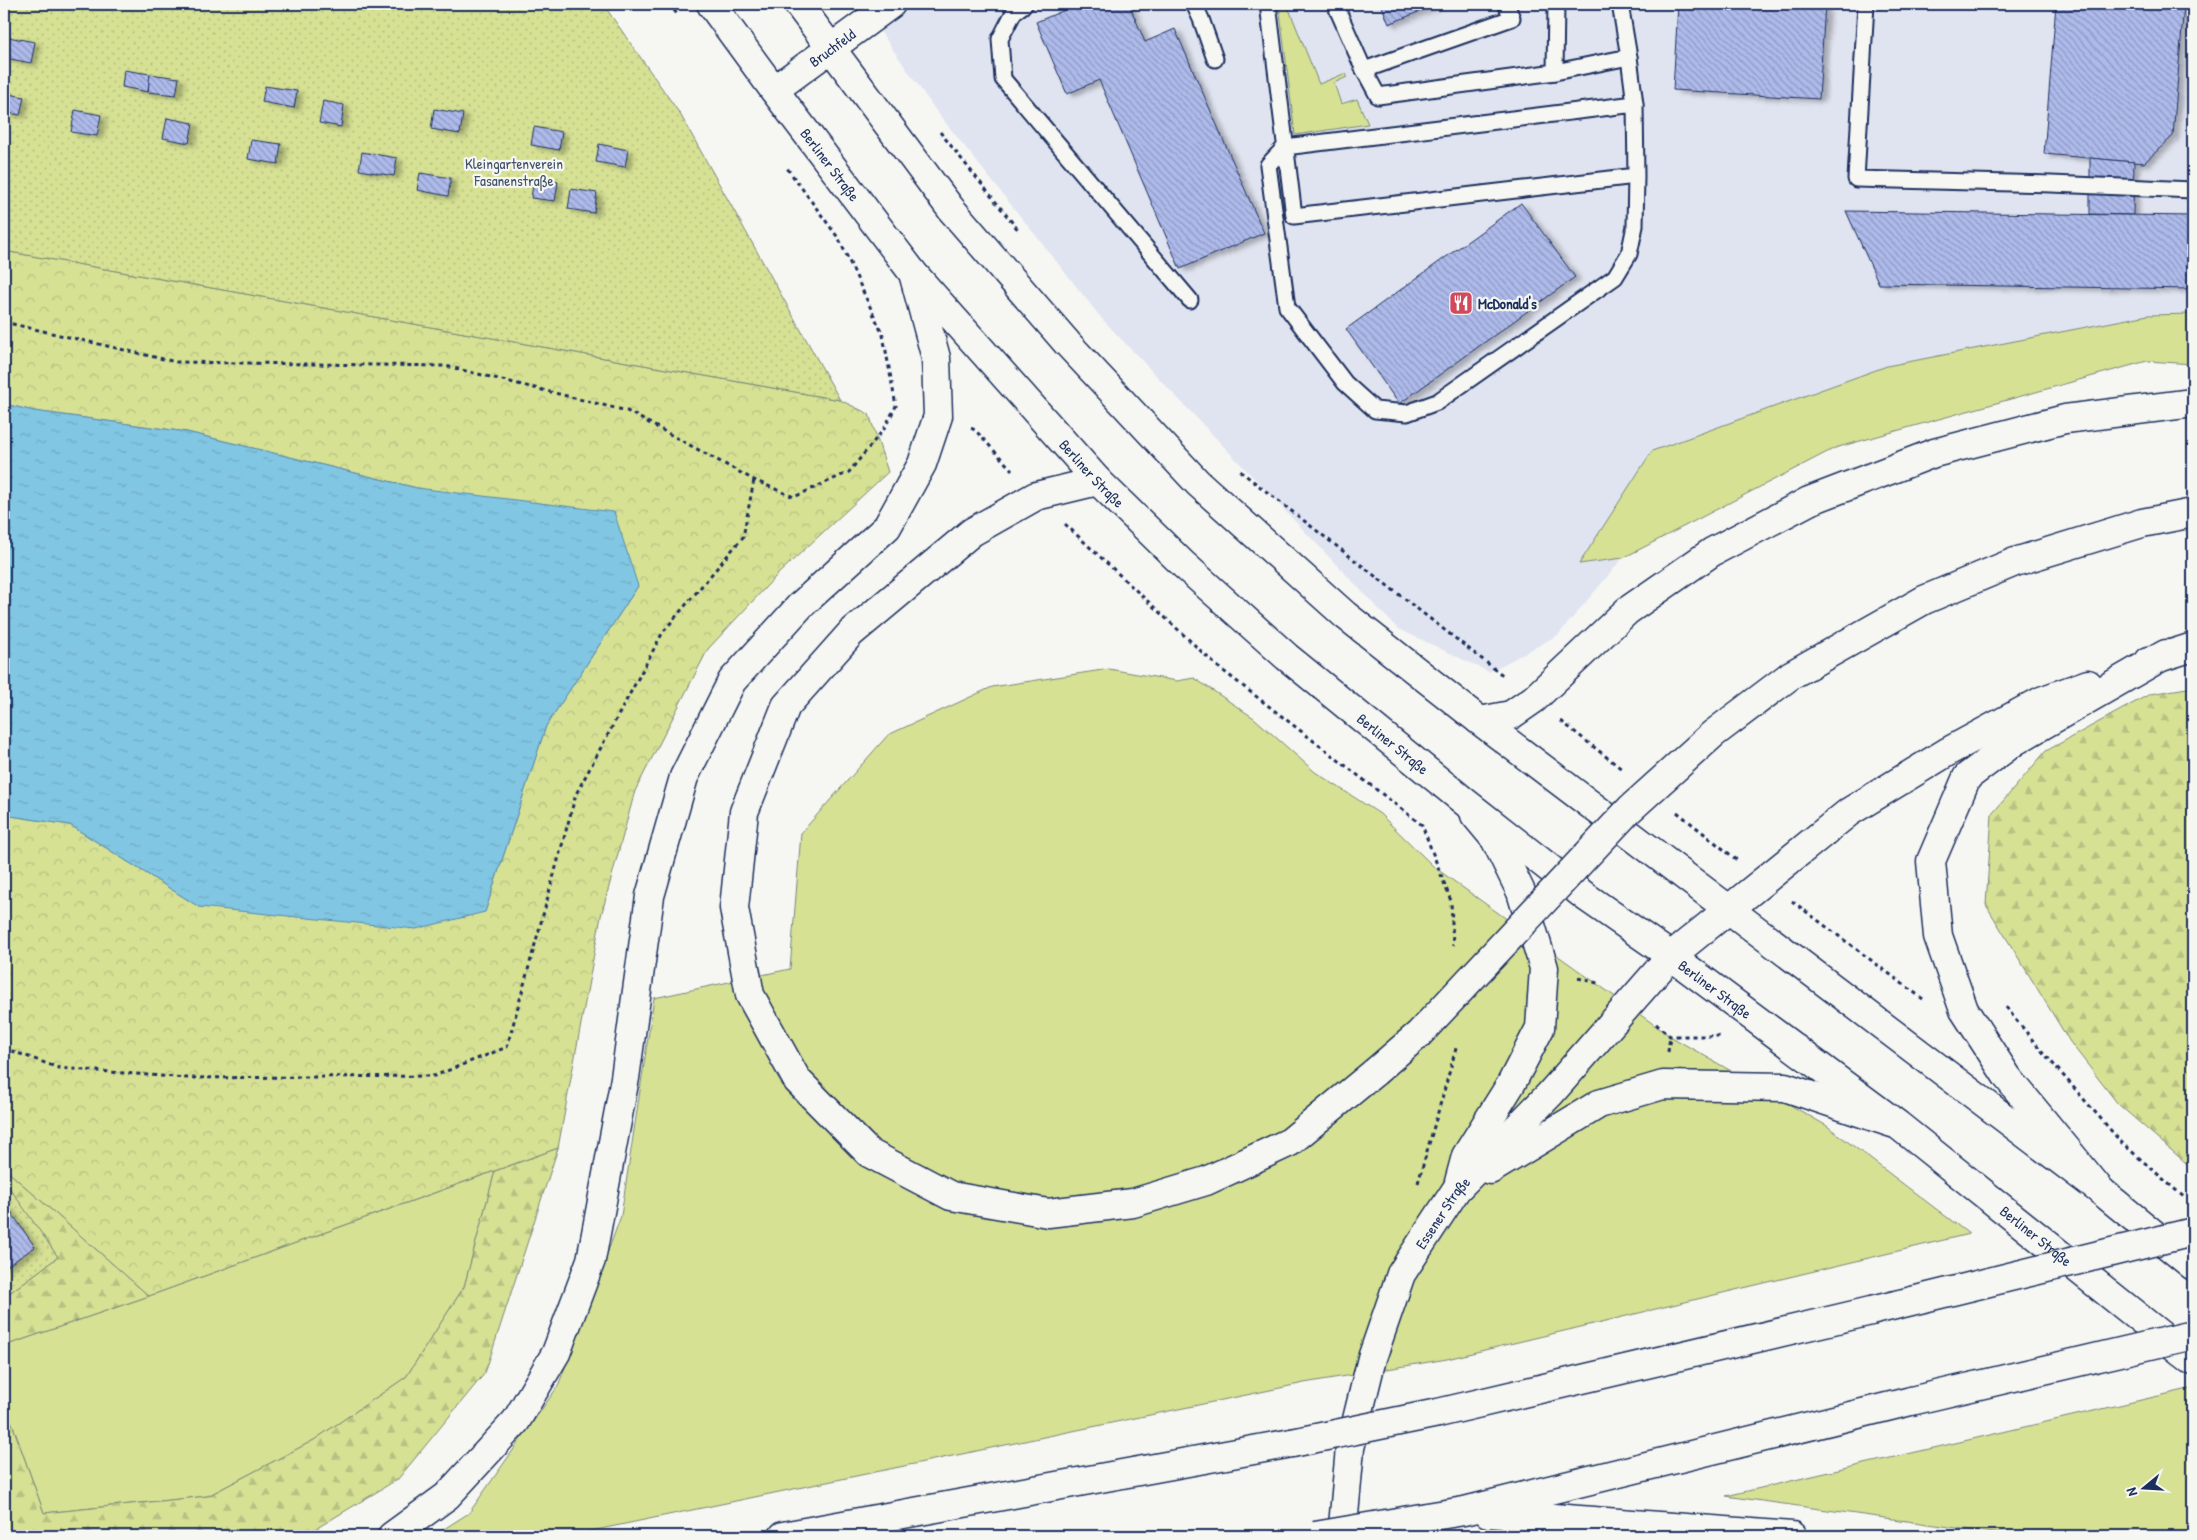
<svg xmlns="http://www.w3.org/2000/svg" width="2197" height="1540" font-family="'Patrick Hand',sans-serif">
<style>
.built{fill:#e0e4f0}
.grass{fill:#d6e194;stroke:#788879}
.forest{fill:url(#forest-firs);stroke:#788879}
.park{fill:url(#park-crowns);stroke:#788879}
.garden{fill:url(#garden-dots);stroke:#788879}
.water{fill:url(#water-ripples);stroke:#588aad}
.building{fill:url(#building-back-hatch);stroke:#1b2f5e;filter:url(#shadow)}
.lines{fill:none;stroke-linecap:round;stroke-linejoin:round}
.service-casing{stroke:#1b2f5e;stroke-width:19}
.minor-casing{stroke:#1b2f5e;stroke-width:31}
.secondary-casing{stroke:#1b2f5e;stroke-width:31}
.primary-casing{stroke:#1b2f5e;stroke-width:31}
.motorway-casing{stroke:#1b2f5e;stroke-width:31}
.path{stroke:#1b2f5e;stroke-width:3;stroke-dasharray:4 4;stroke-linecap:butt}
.service{stroke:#f6f6f2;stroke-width:15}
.minor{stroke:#f6f6f2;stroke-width:28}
.secondary{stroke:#f6f6f2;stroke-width:28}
.primary{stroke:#f6f6f2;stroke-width:28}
.motorway{stroke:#f6f6f2;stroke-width:28}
.motorway-bridge-casing{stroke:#1b2f5e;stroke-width:31;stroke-linecap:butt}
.motorway-bridge{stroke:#f6f6f2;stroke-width:28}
.labels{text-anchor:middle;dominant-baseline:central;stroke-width:4.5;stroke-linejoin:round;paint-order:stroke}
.street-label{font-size:15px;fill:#1b2f5e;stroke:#f6f6f2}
.park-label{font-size:15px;fill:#405369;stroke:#f6f6f2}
.poi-label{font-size:15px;font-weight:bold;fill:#1b2f5e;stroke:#f6f6f2;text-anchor:start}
</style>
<defs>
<pattern id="forest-firs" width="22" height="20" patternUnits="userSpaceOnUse" patternTransform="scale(1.25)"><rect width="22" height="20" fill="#d6e194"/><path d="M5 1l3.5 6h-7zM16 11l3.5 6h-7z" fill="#b7c182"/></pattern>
<pattern id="park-crowns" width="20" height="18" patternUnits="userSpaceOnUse" patternTransform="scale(1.25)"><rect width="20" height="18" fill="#d6e194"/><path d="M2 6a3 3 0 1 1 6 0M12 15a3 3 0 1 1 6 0" fill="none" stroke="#b7c182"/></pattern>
<pattern id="garden-dots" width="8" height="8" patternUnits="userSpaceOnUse" patternTransform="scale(1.25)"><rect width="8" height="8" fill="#d6e194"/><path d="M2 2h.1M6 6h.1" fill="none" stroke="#b7c182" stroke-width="1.8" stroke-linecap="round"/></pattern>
<pattern id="water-ripples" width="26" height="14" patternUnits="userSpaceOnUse" patternTransform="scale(1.25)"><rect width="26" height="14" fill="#81c6e2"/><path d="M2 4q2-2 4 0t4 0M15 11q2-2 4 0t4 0" fill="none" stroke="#6faac4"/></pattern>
<pattern id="building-back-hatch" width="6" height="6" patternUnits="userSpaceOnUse" patternTransform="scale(1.25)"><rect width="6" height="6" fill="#aebaea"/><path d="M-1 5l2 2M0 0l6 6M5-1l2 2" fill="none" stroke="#8d98c1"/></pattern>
<filter id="shadow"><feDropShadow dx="5.5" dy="3" stdDeviation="2.5" flood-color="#0004"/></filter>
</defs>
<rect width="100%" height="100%" fill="#f6f6f2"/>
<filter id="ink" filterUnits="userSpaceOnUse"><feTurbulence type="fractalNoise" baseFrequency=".02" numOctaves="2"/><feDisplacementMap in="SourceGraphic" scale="10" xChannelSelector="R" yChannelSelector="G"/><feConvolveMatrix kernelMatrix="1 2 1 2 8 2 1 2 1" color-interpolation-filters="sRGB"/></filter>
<g filter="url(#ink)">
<path class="built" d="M861,4H2193V314L2148,315L1887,366L1580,564L1623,558L1558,635L1489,672L1397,628L1103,320L934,108Z"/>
<g class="grass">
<path d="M1279,4H1287L1319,84L1346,73L1347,77L1334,83L1341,104L1357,99L1368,124L1295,135Z"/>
<path d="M2193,314V364L2147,361L1835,448L1623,558L1579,564L1652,451L1887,366L2148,315Z"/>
<path d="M1109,669L1177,681L1194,678L1254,718L1315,772L1380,814L1434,867L1670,1036L1827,1126L1969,1234L1447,1359L1304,1383L567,1536H433L469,1513L558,1386L621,1216L654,998L790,969L801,833L888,735L992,687Z"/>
<path d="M495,1171L464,1287L406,1377L314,1440L208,1496L44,1513L4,1401V1346L149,1296Z"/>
<path d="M2193,1388V1536H2015L1726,1496Z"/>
</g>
<g class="forest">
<path d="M2193,687V1169L2118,1104L2070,1042L1986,905L1992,814L2046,751L2150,694Z"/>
<path d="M558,1148L485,1373L398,1479L304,1536H4V1408L6,1407L44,1513L208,1496L314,1440L406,1377L464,1287L495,1171Z"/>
<path d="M4,1168L149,1296L4,1346V1297L58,1257L8,1187L4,1191Z"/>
</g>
<path class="park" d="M4,251L840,400L869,414L888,472L778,574L708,649L635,791L601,916L558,1148L149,1296L4,1168V815L70,825L199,907L485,912L546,726L638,586L417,488L187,432L34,411L4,404Z"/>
<g class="garden">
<path d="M4,4H603L680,114L840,400L4,251Z"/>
<path d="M9,1187L58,1257L4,1297V1191Z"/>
</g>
<path class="water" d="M4,404L34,411L187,432L417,488L614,512L638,586L546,726L485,912L416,929L199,907L70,825L4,815Z"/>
<g class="building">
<path d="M1079,4H1129L1145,42L1175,29L1264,233L1180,269L1099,80L1067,94L1036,22Z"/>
<path d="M1381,4H1438L1389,24Z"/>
<path d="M1678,4H1825L1819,99L1673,90Z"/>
<path d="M2056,4H2184L2173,136L2144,163L2044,154Z"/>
<path d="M8,37L35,42L31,63L5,58Z"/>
<path d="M124,70L150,74L148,92L122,87Z"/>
<path d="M150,74L179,78L176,95L148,92Z"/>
<path d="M265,86L297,91L294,108L262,102Z"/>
<path d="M4,93L24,97L20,115L4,112Z"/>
<path d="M323,101L344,105L341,127L319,123Z"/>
<path d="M434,109L463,114L460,134L431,129Z"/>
<path d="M75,110L101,115L97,136L71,132Z"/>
<path d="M167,118L193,123L189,143L163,138Z"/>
<path d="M534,127L562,132L559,150L531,145Z"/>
<path d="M251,140L281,144L278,164L248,159Z"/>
<path d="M599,144L628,150L625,167L596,162Z"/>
<path d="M362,152L397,158L394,176L359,170Z"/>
<path d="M2090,158L2134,162L2133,215L2090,214Z"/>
<path d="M420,173L451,178L448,196L417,190Z"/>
<path d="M534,178L558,182L555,201L531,198Z"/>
<path d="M571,189L597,193L594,213L568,209Z"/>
<path d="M1521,203L1575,277L1399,404L1346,329Z"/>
<path d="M1846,211L2193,216V289L1879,284Z"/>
<path d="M6,1205L35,1247L4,1268V1207Z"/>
</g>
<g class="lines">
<g class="service-casing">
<g id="service">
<path d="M1025,4L1014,12L1000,39L1003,79L1190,300"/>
<path d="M1194,4L1201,19L1215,59"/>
<path d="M1268,4L1294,216L1636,176L1635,104L1285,147L1268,165L1287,307L1345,383L1375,410L1407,413L1437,402L1615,277L1629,254L1635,226L1636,176"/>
<path d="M1335,4L1364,70L1378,96L1555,72L1556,4"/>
<path d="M1866,4L1856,179L2051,184L2193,190"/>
<path d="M1629,57L1635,104"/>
<path d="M1364,70L1512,18L1506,4"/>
<path d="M1555,72L1629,57L1620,4"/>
</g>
</g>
<g class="minor-casing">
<g id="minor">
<path id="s1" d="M774,90L891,4"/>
</g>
</g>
<g class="secondary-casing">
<g id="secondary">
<path d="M1490,1170L1599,1104L1663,1085L1785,1087L1892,1123"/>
<path d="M1459,1182L1466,1156L1511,1084L1540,1028L1544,968L1521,892L1495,839L1475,815"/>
<path id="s2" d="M1343,1536V1526L1350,1448L1372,1358L1401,1274L1456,1190L1550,1094L1671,956"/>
</g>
</g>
<g class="primary-casing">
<g id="primary">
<path id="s3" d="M711,4L774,90L913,273L1098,481L1184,565L1287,657L1465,802L1586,897L1671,956L1898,1125L2193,1361"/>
<path d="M798,4L951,209L1068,344L1198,483L1345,615L1480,721L2101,1191L2193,1266"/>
</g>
</g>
<g class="motorway-casing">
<g id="motorway">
<path d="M1098,481L1036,496L972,532L851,633L786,706L744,812L734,908L750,995L797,1080L869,1153L951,1196L1048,1213L1133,1203L1206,1181L1290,1142L1375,1072"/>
<path d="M2149,661L2193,647"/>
<path d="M1791,675L1924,600L2015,562L2142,523L2193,513"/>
<path d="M1480,721L1511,715L1534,699L1627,611L1712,552L1809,501L1934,453L2065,419L2193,403"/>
<path d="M1671,956L1849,812L1949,751L2041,701L2088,684"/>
<path d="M2101,1191L2008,1078L1964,1010L1938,936L1931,861L1967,777L2015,741L2166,654"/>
<path d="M1438,1413L1871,1311"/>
<path d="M1488,1513L1792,1536"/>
<path d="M1427,1517L1464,1511L1911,1401"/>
<path d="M392,1536L447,1496L516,1421L556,1353L591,1260L625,1078L650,896L684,777L732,681L800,606L887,527L922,464L938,416L936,358L913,273"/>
<path d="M783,1536L1292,1443"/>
</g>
</g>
<g class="path">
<path d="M669,4L677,14"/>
<path d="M940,132L1019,231"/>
<path d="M4,322L176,362L446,366L627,411L754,480L794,497L849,472L884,429L896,406L883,335L839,239L787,168"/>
<path d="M971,428L975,430L1012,470"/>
<path d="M1240,471L1505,677"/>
<path d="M1065,524L1217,666L1422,825L1451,901L1453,946"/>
<path d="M1561,721L1623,770"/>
<path d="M1677,812L1737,860"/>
<path d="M1792,901L1923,999"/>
<path d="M1578,978L1601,984"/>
<path d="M2006,1007L2035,1043L2121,1142L2186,1199"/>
<path d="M1656,1024L1670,1036H1720"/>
<path d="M4,1048L59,1068L187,1078L434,1076L507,1047L576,794L663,632L743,537L754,480"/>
<path d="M1668,1052L1670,1036"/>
<path d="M1418,1183L1457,1045"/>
</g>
<use href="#service" class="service"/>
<use href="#minor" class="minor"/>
<use href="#secondary" class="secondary"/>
<use href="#primary" class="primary"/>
<use href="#motorway" class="motorway"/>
<g class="motorway-bridge-casing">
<g id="motorway-bridge">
<path d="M1375,1072L1419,1034L1630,809L1713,734L1791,675"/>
<path d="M1871,1311L2193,1232"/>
<path d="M1911,1401L2193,1335"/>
<path d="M1292,1443L1438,1413"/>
<path d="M1315,1536L1427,1517"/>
</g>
</g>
<use href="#motorway-bridge" class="motorway-bridge"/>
</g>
</g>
<defs>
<g id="restaurant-square" transform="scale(1.25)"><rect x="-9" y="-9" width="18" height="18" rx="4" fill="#d1495b" stroke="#f6f6f2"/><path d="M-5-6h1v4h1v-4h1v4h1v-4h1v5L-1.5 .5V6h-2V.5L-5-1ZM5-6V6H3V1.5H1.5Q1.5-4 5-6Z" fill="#fff"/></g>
</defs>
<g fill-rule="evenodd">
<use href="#restaurant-square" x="1461" y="303"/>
</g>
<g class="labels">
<g class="street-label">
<text stroke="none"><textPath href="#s1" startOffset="72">Bruchfeld</textPath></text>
<text stroke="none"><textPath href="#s3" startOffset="200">Berliner Straße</textPath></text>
<text stroke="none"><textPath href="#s3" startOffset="605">Berliner Straße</textPath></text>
<text stroke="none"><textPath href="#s3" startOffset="1010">Berliner Straße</textPath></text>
<text stroke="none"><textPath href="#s3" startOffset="1415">Berliner Straße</textPath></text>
<text stroke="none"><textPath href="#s2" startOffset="344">Essener Straße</textPath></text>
<text stroke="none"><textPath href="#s3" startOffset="1820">Berliner Straße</textPath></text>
</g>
<g class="park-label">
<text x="514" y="163">Kleingartenverein<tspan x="514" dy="17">Fasanenstraße</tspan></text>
</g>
<g class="poi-label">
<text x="1478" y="303">McDonald's</text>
</g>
</g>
<rect width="2197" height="1540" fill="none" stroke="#f6f6f2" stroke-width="20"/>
<rect x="10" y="10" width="2177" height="1520" fill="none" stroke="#1b2f5e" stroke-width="2" filter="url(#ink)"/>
<g transform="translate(2144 1488) rotate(252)" stroke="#f6f6f2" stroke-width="4" paint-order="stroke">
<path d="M0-4L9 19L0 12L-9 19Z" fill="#1b2f5e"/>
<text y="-8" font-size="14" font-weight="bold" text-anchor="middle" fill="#1b2f5e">N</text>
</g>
</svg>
